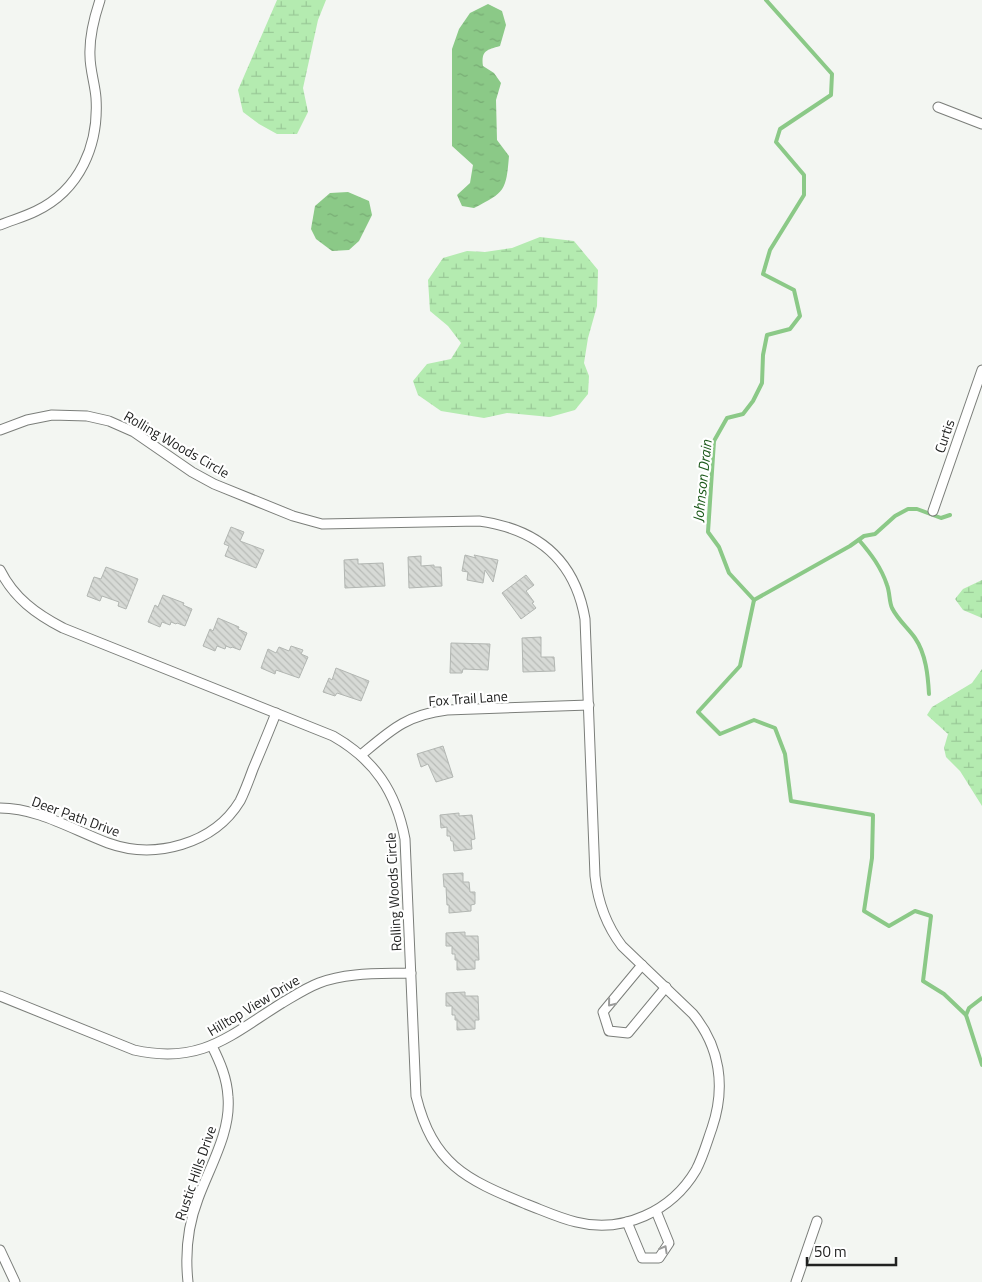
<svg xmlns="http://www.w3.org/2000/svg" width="982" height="1282" font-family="'Titillium Web',sans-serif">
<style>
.wetland{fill:url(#wetland-marsh)}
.water{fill:url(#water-ripples)}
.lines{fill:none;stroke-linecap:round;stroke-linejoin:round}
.stream{stroke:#8bc987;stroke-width:4}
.building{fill:url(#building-back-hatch);stroke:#b2b6b2}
.street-casing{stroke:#7b7e7a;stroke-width:11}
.street{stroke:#fff;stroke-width:9}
.oneway{stroke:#9b9c9b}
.labels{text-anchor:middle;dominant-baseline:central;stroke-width:4.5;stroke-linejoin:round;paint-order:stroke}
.street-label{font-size:14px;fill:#212221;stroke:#fff}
.water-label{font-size:15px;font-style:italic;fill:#1d5a1b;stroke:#fff}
</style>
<defs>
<pattern id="wetland-marsh" width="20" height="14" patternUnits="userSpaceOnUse" patternTransform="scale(1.25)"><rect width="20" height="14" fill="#b4ebb0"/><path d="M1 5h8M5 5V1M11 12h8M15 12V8" fill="none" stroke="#9ac997"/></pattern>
<pattern id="water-ripples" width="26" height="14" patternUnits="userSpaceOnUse" patternTransform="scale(1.25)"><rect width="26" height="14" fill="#8bc987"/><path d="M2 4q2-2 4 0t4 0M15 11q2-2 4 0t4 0" fill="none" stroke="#78ac74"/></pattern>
<pattern id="building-back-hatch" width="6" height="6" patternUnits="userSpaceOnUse" patternTransform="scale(1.25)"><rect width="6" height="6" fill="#d7dad6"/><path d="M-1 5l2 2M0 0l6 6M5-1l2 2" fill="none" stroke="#b8bbb7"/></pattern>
</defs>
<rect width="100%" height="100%" fill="#f3f6f2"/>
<g class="wetland">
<path d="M277,0H326L318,20L303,88L308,112L297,134H277L259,124L243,112L238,90Z"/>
<path d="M540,237L574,241L598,270L597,306L588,338L584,363L589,376L588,394L575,410L550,417L507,413L484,418L441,411L418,395L413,381L427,364L451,359L461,343L448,326L430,311L428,280L443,258L467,251L485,252L512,248Z"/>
<path d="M982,580V618L963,610L955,599L963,589Z"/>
<path d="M982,669V806L960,771L946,757L944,748L948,734L927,715L932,707L972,683Z"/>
</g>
<g class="water">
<path d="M488,4L502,11L506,25L500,46C487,50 481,50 483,66L494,73L501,83L496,100L497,140L509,156C506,191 505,192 474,208L462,206L457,195L470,183L473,165L452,146V49L459,29L470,13Z"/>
<path d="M348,192L369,201L372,215L359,241L349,250L332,251L316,239L311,229L315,206L330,193Z"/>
</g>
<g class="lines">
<g class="stream">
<path d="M859,540C871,554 881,567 887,585C890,593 889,601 892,608C898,620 908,628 915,638C926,654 928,676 929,694"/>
<path d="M754,600L729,573L719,547L708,532L714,441L727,418L743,414L753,401L762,383L763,355L767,335L790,329L800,316L794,290L763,274L770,250L804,195V175L776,142L780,129L831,95L832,74L766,0"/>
<path d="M754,600L740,666L698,712L720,734L754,720L775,728L785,754L791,801L873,815L872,858L864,911L889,926L915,911L931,916L923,981L944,994L966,1015L982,1065"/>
<path d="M754,600L850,546L864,536L875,534L895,516L908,509H917L941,518L950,515"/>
<path d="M966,1015L969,1008L982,998"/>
</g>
</g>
<g class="building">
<path d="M231,527L244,532L240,541L264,550L256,568L225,556L229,546L224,544Z"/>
<path d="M465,555L476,558L474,555L498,560L493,582L485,570L483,583L467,580L468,572L462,571Z"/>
<path d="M421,556V566L434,565V567H441L442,586L409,588L408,557Z"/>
<path d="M358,559V564L383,563L385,586L345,588L344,560Z"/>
<path d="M106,567L138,579L126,609L118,606L119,602L102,596L100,601L87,596L94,577L101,579Z"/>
<path d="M526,575L534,585L526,591L534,602L532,603L536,608L521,619L502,593Z"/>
<path d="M163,595L184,603L183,605L192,609L185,626L177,623L176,624L171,622L170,625L162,622L160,627L148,622L155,605L158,607Z"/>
<path d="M218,618L239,627L238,629L247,633L240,650L232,647L231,648L226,646L225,649L217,646L215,651L203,646L210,629L213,631Z"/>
<path d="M541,637V657H554L555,671L523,672L522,638Z"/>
<path d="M451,643L490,644L488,670L463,669L462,673H450Z"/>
<path d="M291,646L303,650L301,654L308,657L299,678L276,670L275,674L261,668L268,649L276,653L279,647L289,651Z"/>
<path d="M336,668L369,681L361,701L337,693L335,696L323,692L329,678L332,680Z"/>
<path d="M443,746L453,777L436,782L428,764L421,767L417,754Z"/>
<path d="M459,813V816L472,815L475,839L471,840L472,849L454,851L453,841H451L450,836H447V827L441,828L440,815Z"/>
<path d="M463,873V882H469L470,892H475V904L471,905V911L449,913V905H447L446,887H444L443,874Z"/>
<path d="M465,932V936H478L479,960H475V969L457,970V960H455V954H452V946H446V933Z"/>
<path d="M465,992V996H478L479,1020H475V1029L457,1030V1020H455V1015H452V1006H446V993Z"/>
</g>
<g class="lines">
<g class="street-casing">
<g id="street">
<path d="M938,107L982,124"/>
<path d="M0,225C12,220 24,217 36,211C80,190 99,145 96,98C95,84 90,70 90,56C89,36 94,18 100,0"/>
<path d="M0,430L27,420L52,415L87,416L109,421L134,432L192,472L214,484L293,516L322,524L479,521C538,529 575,560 585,619L595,876C598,903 606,925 622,946L693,1014C720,1047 726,1087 712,1128C707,1142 703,1157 696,1170C672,1211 623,1234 576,1222C559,1218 542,1210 526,1204C465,1179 433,1164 416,1096L405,839C396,792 375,760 333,736L63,628C36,614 14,598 0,570"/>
<path d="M933,511L982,370"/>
<path d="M361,755C391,730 406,715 447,710L589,705"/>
<path d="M0,808C38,808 73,830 108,843C155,860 214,844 240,801C245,791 249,780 253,769C261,750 269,731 276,713"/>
<path d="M642,965L603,1012L609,1031L628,1033L666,987"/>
<path d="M0,996L134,1050C201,1065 229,1036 282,1003C294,996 306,988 319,983C347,972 381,974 411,973"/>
<path d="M627,1222L642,1258H659L669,1243L656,1211"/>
<path d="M0,1250L15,1282"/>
<path d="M188,1282C185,1254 188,1225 198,1199C210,1166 231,1132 228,1097C227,1078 220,1062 212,1046"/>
<path d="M796,1282L817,1221"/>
</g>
</g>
<use href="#street" class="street"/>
</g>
<defs><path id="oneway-chevron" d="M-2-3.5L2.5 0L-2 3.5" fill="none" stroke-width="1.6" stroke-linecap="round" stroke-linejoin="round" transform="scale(1.25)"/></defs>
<g class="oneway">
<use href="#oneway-chevron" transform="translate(611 1003) rotate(129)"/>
<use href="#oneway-chevron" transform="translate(664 1249) rotate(-61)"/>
</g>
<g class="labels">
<g class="street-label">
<text transform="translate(944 436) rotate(-71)">Curtis</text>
<text transform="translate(177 444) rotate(30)">Rolling Woods Circle</text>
<text transform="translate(468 698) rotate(-4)">Fox Trail Lane</text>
<text transform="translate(76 816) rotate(20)">Deer Path Drive</text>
<text transform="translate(393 892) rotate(-93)">Rolling Woods Circle</text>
<text transform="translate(253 1005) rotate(-31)">Hilltop View Drive</text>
<text transform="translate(195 1173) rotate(-71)">Rustic Hills Drive</text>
</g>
<g class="water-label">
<text transform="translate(702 481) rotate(-84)">Johnson Drain</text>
</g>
</g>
<path d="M807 1257v8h89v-8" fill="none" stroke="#212221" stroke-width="2.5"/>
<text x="814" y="1257" font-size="15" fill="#212221" stroke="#ffffff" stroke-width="4" paint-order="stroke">50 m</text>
</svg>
